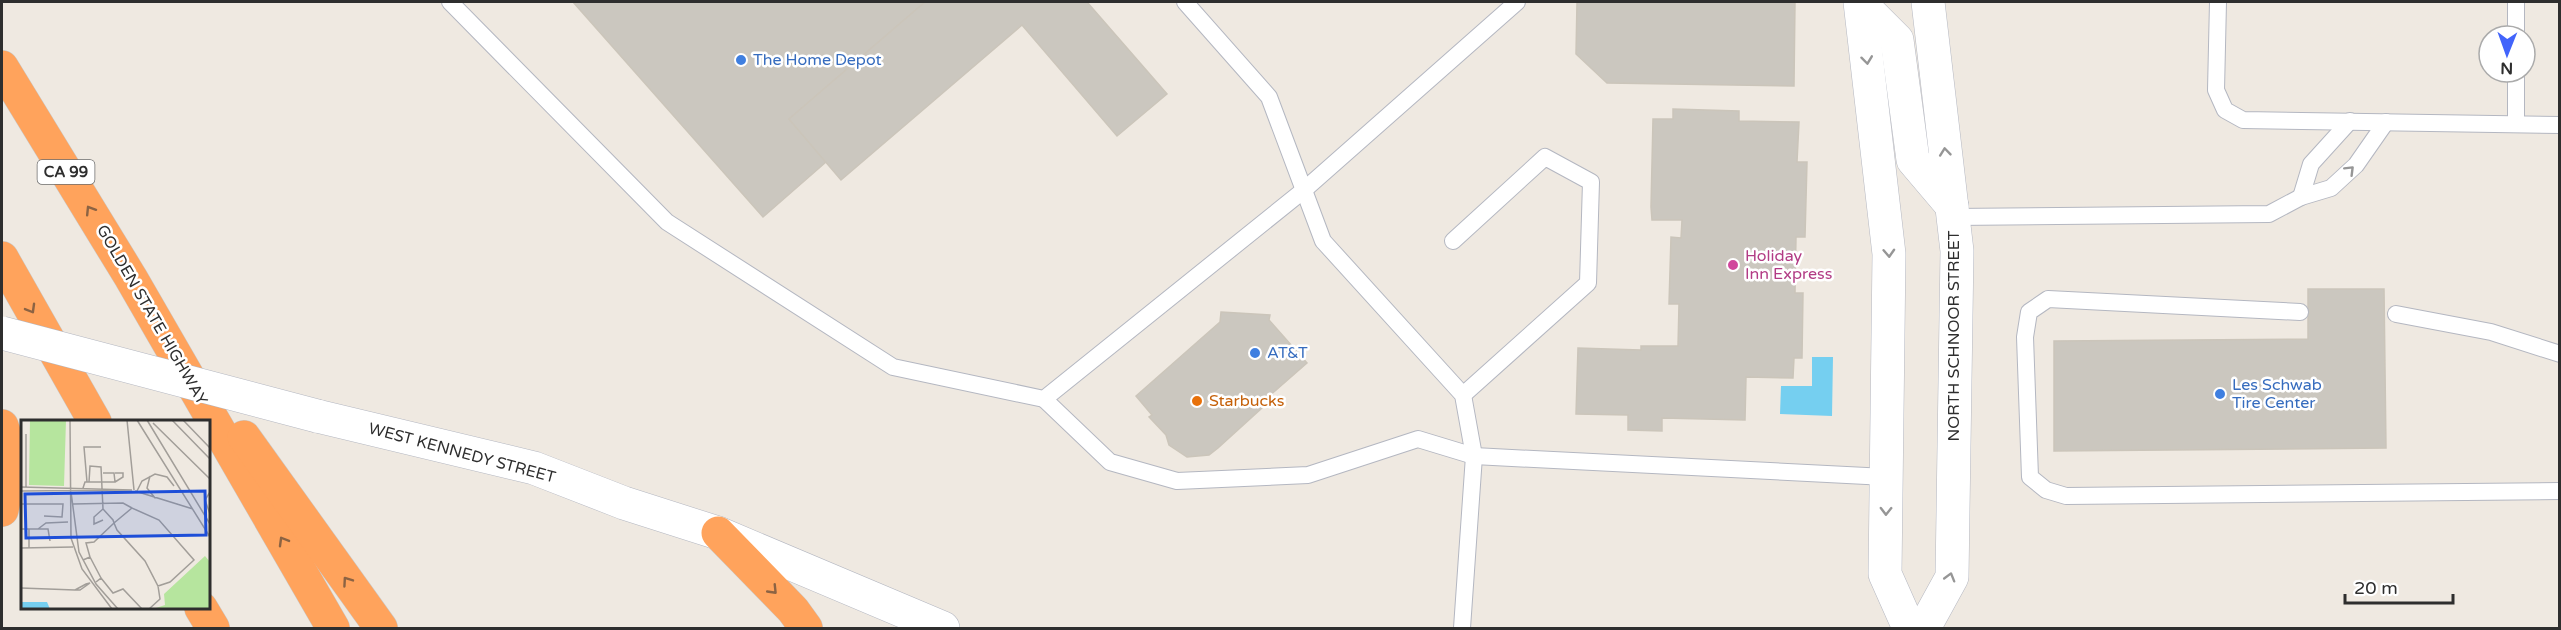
<svg xmlns="http://www.w3.org/2000/svg" width="2561" height="630" font-family="'Varela Round',sans-serif">
<style>
.water{fill:#75cff0}
.building{fill:#cbc7bf;stroke:#cbc5ba;stroke-width:1.5}
.lines{fill:none;stroke-linecap:round;stroke-linejoin:round}
.service-casing{stroke:#b4b7c1;stroke-width:18}
.tertiary-casing{stroke:#b4b7c1;stroke-width:34}
.secondary-casing{stroke:#b4b7c1;stroke-width:34}
.motorway-casing{stroke:#c9c9c9;stroke-width:34}
.service{stroke:#fff;stroke-width:16}
.tertiary{stroke:#fff;stroke-width:33}
.secondary{stroke:#fff;stroke-width:33}
.motorway{stroke:#ffa35c;stroke-width:33}
.secondary-bridge-casing{stroke:#b4b7c1;stroke-width:34;stroke-linecap:butt}
.secondary-bridge{stroke:#fff;stroke-width:33}
.oneway{stroke:#969696}
.oneway2{stroke:#8c6343}
.shop-dot{fill:#3f7fe0;stroke:#fff;stroke-width:2}
.hotel-dot{fill:#d1479c;stroke:#fff;stroke-width:2}
.food-dot{fill:#e8710a;stroke:#fff;stroke-width:2}
.labels{text-anchor:middle;dominant-baseline:central;stroke-width:5;stroke-linejoin:round;paint-order:stroke}
.shield{fill:#fff;stroke:#6d6d6d;stroke-width:1.5}
.shield-label{font-size:15px;font-weight:bold;fill:#2e2e2e}
.shop-label{font-size:16px;fill:#366cbe;stroke:#fff;text-anchor:start}
.hotel-label{font-size:16px;fill:#b23c85;stroke:#fff;text-anchor:start}
.street-label{font-size:16px;fill:#2e2e2e;stroke:#fff}
.food-label{font-size:16px;fill:#c56008;stroke:#fff;text-anchor:start}
.inset-road{fill:none;stroke:#a29e99;stroke-width:1.5}
.view{fill:#1d4ed8;fill-opacity:0.15;stroke:#1d4ed8;stroke-width:3}
.inset-edge{fill:none;stroke:#2e2e2e;stroke-width:3}
</style>
<rect width="100%" height="100%" fill="#efe9e1"/>
<path class="water" d="M1812,357H1833L1832,416L1780,414L1781,386H1812Z"/>
<g class="building">
<path d="M573,2H925L789,119L826,162L763,217Z"/>
<path d="M925,2H1087L1167,94L1117,136L1022,25L841,180L789,119Z"/>
<path d="M1577,2H1795L1794,86L1607,83L1576,54Z"/>
<path d="M1673,109L1739,111V121L1799,122L1797,162H1807L1805,237H1796L1795,293H1803L1802,358H1794L1793,378L1746,377L1745,420L1662,418V431L1628,430V415L1576,414L1578,348L1641,350V346H1678L1679,304H1669L1671,237L1681,238L1682,220H1652L1651,207L1653,119H1673Z"/>
<path d="M2308,289H2384L2386,448L2054,451V341L2308,339Z"/>
<path d="M1221,312L1270,315L1269,320L1307,363L1259,405L1262,408L1218,448L1209,455L1187,457L1169,445L1166,435L1149,417L1152,415L1136,396L1220,322Z"/>
</g>
<g class="lines">
<g class="service-casing">
<g id="service">
<path d="M450,2L667,222L893,367L1044,399L1304,190L1517,2"/>
<path d="M1185,2L1269,97L1323,241L1463,395L1474,456L1462,628"/>
<path d="M2218,2L2216,90L2225,110L2243,120L2560,125"/>
<path d="M2516,36V2"/>
<path d="M2516,124V72"/>
<path d="M2301,197L2311,164L2350,121"/>
<path d="M1953,217L2269,214L2301,197L2331,188L2356,165L2386,122"/>
<path d="M1453,241L1545,157L1591,182L1588,283L1463,395"/>
<path d="M2300,312L2048,299L2029,312L2025,337L2030,477L2046,490L2066,496L2560,491"/>
<path d="M2396,314L2491,332L2560,354"/>
<path d="M1044,399L1110,462L1177,481L1308,475L1418,439L1474,456L1886,477"/>
</g>
</g>
<g class="tertiary-casing">
<g id="tertiary">
<path d="M1860,2L1889,254L1885,574L1909,628"/>
<path d="M1861,4L1897,40L1913,160L1952,206"/>
<path d="M1924,628L1952,577L1957,251L1928,2"/>
</g>
</g>
<g class="secondary-casing">
<path id="secondary" d="M317,416L534,468L624,503L718,533L943,628"/>
</g>
<g class="motorway-casing">
<g id="motorway">
<path d="M2,67L131,278L333,628"/>
<path d="M2,258L95,422"/>
<path d="M2,426L5,435L4,501L2,510"/>
<path d="M244,437L381,628"/>
<path d="M718,533L793,610L806,628"/>
<path d="M201,608L213,628"/>
</g>
</g>
<use href="#service" class="service"/>
<use href="#tertiary" class="tertiary"/>
<use href="#secondary" class="secondary"/>
<use href="#motorway" class="motorway"/>
<g class="secondary-bridge-casing">
<path id="secondary-bridge" d="M2,333L317,416"/>
</g>
<use href="#secondary-bridge" class="secondary-bridge"/>
</g>
<defs><path id="oneway-chevron" d="M-2-3.5L2.5 0L-2 3.5" fill="none" stroke-width="1.6" stroke-linecap="round" stroke-linejoin="round" transform="scale(1.5)"/></defs>
<g class="oneway">
<use href="#oneway-chevron" transform="translate(1867 60) rotate(83)"/>
<use href="#oneway-chevron" transform="translate(1945 152) rotate(-96)"/>
<use href="#oneway-chevron" transform="translate(2350 170) rotate(-45)"/>
<use href="#oneway-chevron" transform="translate(1889 253) rotate(87)"/>
<use href="#oneway-chevron" transform="translate(1886 511) rotate(91)"/>
<use href="#oneway-chevron" transform="translate(1950 577) rotate(-74)"/>
</g>
<g class="oneway2">
<use href="#oneway-chevron" transform="translate(90 210) rotate(-122)"/>
<use href="#oneway-chevron" transform="translate(31 309) rotate(60)"/>
<use href="#oneway-chevron" transform="translate(283 541) rotate(-120)"/>
<use href="#oneway-chevron" transform="translate(347 581) rotate(-125)"/>
<use href="#oneway-chevron" transform="translate(773 590) rotate(46)"/>
</g>
<g class="shop-dot">
<circle cx="741" cy="60" r="6"/>
<circle cx="1255" cy="353" r="6"/>
<circle cx="2220" cy="394" r="6"/>
</g>
<circle class="hotel-dot" cx="1733" cy="265" r="6"/>
<circle class="food-dot" cx="1197" cy="401" r="6"/>
<g class="labels">
<rect class="shield" x="37.5" y="160" width="57" height="24" rx="4.5"/>
<g class="shield-label">
<text x="66" y="172">CA 99</text>
</g>
<g class="shop-label">
<text x="753" y="60">The Home Depot</text>
<text x="1267" y="353">AT&amp;T</text>
<text x="2232" y="385">Les Schwab<tspan x="2232" dy="18">Tire Center</tspan></text>
</g>
<g class="hotel-label">
<text x="1745" y="256">Holiday<tspan x="1745" dy="18">Inn Express</tspan></text>
</g>
<g class="street-label">
<text transform="translate(152 315) rotate(60)">GOLDEN STATE HIGHWAY</text>
<text transform="translate(1954 336) rotate(-90)">NORTH SCHNOOR STREET</text>
<text transform="translate(462 453) rotate(15)">WEST KENNEDY STREET</text>
</g>
<g class="food-label">
<text x="1209" y="401">Starbucks</text>
</g>
</g>
<g transform="translate(21 420)">
<rect width="189" height="189" fill="#efe9e1"/>
<path d="M9,0H45L43,66L8,65ZM184,136L189,142V189H132L144,185L143,174Z" fill="#b6e59e"/>
<path d="M0,182H26L29,189H0Z" fill="#75cff0"/>
<path class="inset-road" d="M49,0L50,118L61,149L91,189M106,0L113,70M116,0L189,117M126,0L189,104M151,0L189,39M162,0L189,28M132,3L189,59M5,14V68M94,53H102V57L94,62M129,56L126,68L134,78M66,62L63,27H80M0,67L111,70M62,68L64,62H94L93,53H82M0,71L111,70M114,71L172,89M116,71L121,61L134,54L146,57L153,66M50,72L58,132L75,164L97,189M189,72L184,80L189,94M0,84H42L41,97L23,96M52,84L102,83L111,88M82,89L73,97V104L82,100M0,109H27L29,121M8,109V128M17,109L25,103L47,102M0,128L52,127M69,137L80,158L75,162M62,140L69,137L65,123L73,122L93,103L111,88L138,100L173,140L149,162L137,166L124,141L96,110L93,103L92,100L82,89L80,47L69,46L68,62M80,158L92,173L102,169L121,189M69,163L59,170H54L65,164ZM0,168L54,170M128,189L139,179L137,166"/>
<path class="view" d="M184,71L185,115L5,118L4,74Z"/>
<rect width="189" height="189" class="inset-edge"/>
</g>
<rect width="2561" height="630" fill="none" stroke="#2e2e2e" stroke-width="6"/>
<g transform="translate(2507 54) rotate(181)"><circle r="28" fill="#ffffff" stroke="#ababab" stroke-width="1.5"/>
<path d="M0-4.5L10 22L0 15L-10 22Z" fill="#4264fb"/>
<text y="-9" font-size="16" font-weight="bold" text-anchor="middle" fill="#2e2e2e">N</text>
</g>
<path d="M2345 594v9h108v-9" fill="none" stroke="#2e2e2e" stroke-width="3"/>
<text x="2354" y="594" font-size="18" fill="#2e2e2e" stroke="#ffffff" stroke-width="4.5" paint-order="stroke">20 m</text>
</svg>
